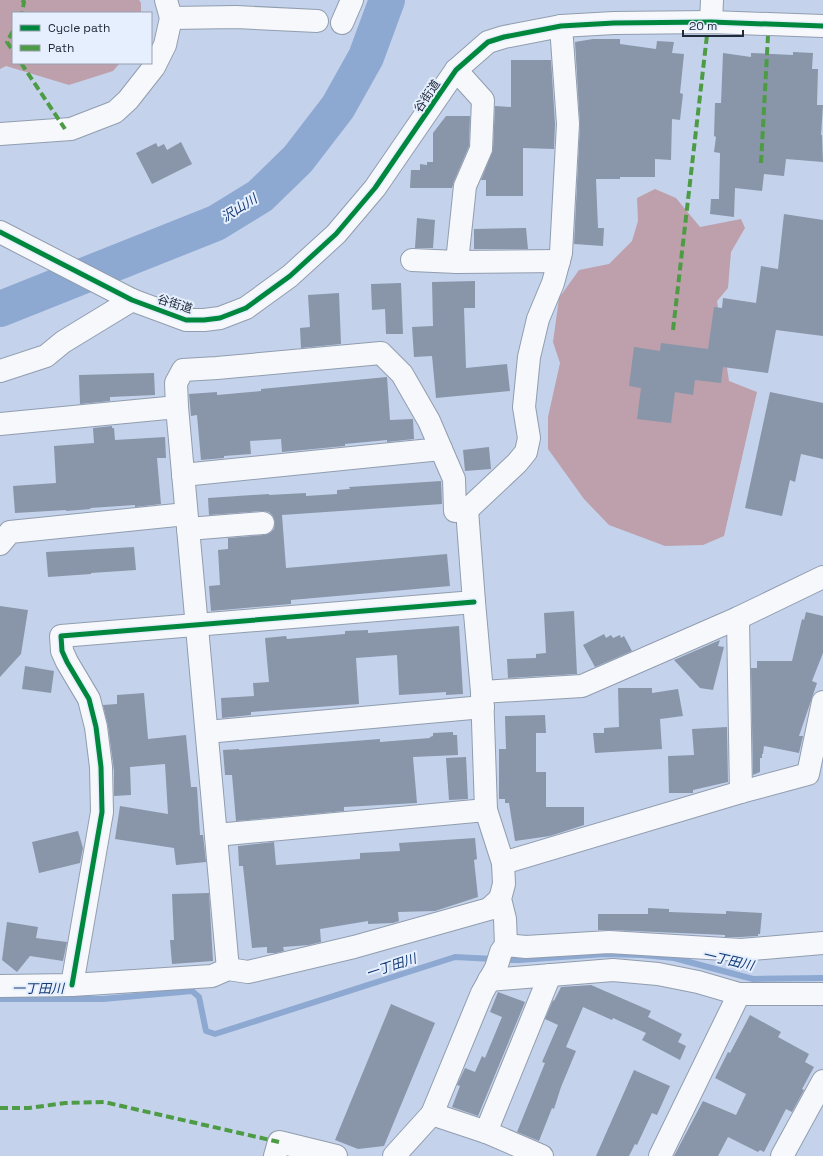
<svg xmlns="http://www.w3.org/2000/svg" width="823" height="1156" font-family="'Space Grotesk','Noto Sans JP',sans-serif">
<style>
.forest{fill:#bda0ab}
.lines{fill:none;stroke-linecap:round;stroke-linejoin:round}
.stream{stroke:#8da8d1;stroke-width:6}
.river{stroke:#8da8d1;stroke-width:36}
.building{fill:#8995a8}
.minor-casing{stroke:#919daf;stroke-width:24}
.major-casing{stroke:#919daf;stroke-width:24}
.minor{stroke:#f6f8fc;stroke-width:22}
.major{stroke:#f6f8fc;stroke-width:22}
.quiet{stroke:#4d9c45;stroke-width:4;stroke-dasharray:8 4;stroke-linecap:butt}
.cycleway-casing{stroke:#e6effd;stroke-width:8}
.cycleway{stroke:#00873e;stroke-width:5}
.labels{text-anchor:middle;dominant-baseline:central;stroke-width:4;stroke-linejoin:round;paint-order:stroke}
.street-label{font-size:12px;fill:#202a3b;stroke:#e6effd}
.water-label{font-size:13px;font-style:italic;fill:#143974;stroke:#e6effd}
</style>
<rect width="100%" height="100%" fill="#c4d3eb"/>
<g class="forest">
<path d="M0,0H139L141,3V13H13V63H120L113,71L69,85L6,66L0,69Z"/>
<path d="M655,189L676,198L700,227L741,219L745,228L731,252L728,288L717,301L729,381L757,392L724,536L703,545L665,546L609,525L584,499L548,449V417L560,363L553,342L559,298L579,270L609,264L632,241L638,221L637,198Z"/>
</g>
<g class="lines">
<g class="stream">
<path d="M504,960H519L605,954L642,955L674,958L753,979L823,978"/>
<path d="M0,999H103L192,991L199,997L206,1031L215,1034L455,957L494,959"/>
</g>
<path class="river" d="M0,309L216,223L260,196L298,159L338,107L366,57L387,0"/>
</g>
<g class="building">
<path d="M593,39H620V44L656,49L657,41L674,42L672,53L684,54L680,93L683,94L680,120L672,119L671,160L655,159V177H620V179H596L598,228H604L603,246L574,244L580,125L575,42Z"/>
<path d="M793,52L813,53L812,69H818L817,105H823L821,135H822L823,162L786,159L784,176L764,174L762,191L735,188L734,217L710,214L711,199H719L720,153L714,152L716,137L714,136L715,103H721L723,53L751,57V53L793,55Z"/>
<path d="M511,60H551L555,124L554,149L523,148V196H486V180H481L493,150L495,106L511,107Z"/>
<path d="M446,116H470L469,146L454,181L452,188H410L411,170H420V164L427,165V162H433V133Z"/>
<path d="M181,142L192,164L152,184L136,153L156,143L158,147L164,144L167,150Z"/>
<path d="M784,214L823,220V336L776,330L768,373L723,367L721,383L695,380L693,395L675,392L671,423L637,419L641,388L629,386L634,347L660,351L661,343L708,349L714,307L722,308L723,298L756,303L761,266L778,269Z"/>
<path d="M417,218L435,220L433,248H415Z"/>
<path d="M526,228L528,249H474V229Z"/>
<path d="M475,281V308H464L466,368L507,364L510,391L436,398L432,356L414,357L412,327L433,326L432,282Z"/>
<path d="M401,283L403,334H386L385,309L372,310L371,284Z"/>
<path d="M339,293L341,344L301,348L300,328L310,327L308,295Z"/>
<path d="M154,373L155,395L110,397V401L80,404L79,375Z"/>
<path d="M387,377L390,420L413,419L414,439L387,442V440L345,444V446L282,452L281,439L250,441L251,454L224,456V458L201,460L197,415L191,416L189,394L217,392V395L261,391V389Z"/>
<path d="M770,392L823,403V459L801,454L795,482L790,480L782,516L745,508Z"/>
<path d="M112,426V428H114L115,440L165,437L166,458H157L161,504L135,507V505L90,508L91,509L66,511V510L15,513L13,486L56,483L54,446L94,443L93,428Z"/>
<path d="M489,447L491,469L465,471L463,450Z"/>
<path d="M441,481L442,504L282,515L286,568L447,554L450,586L291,600V604L211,611L209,586L220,585L218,550L228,549V538L264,535L270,533L274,529L275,522L273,516L269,512L262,511L209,515L208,498L269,494V495L306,493V496L337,494V490L350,489L349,487Z"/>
<path d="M134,547L136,570L91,573V574L48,577L46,552Z"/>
<path d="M0,606L28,610L21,654L0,677Z"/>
<path d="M574,611L577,674L508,678L507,659L536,658V654L546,653L544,613Z"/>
<path d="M806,612L823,616V653L812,681L817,683L799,736H803L799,753L764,746L763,754H762V758H760V772L753,775L751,668H757V661H792L802,619L804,620Z"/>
<path d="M459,626L463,694L446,695V692L399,695L397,655L356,658L359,704L251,712V715L222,718L221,698L254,696L253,683L269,682L265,638L286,636L287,639L345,634V631L368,630V633Z"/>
<path d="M604,634L606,638L611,635L613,638L620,635L621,638L624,636L632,651L595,667L583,645Z"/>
<path d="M720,640L718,646L724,647L713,690L700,688L674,660Z"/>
<path d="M25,666L54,671L51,693L22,689Z"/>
<path d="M618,688H652V693L678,689L683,716L660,719L662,749L595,753L593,733H604V728L619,727Z"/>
<path d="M144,693L148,739L186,735L191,787H197L200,835H203L206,862L176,865L174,848L115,839L120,806L168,814L165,764L130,767L131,795L114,796V771L108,726L103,705L117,704V695Z"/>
<path d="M545,715L546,733H536V772H546V807H584V825L550,836L515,841L509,803H505V799H499V749H506L505,716Z"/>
<path d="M727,727L728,782L693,790V793H669L668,756L694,755L692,729Z"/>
<path d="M453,732V735H457L458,755L413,757L417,803L344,807V811L236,821L232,775H225L223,750L239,749V750L380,739V742L430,738V737L433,736V733Z"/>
<path d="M466,757L468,799L449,800L446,758Z"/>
<path d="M78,831L83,848L80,863L39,873L32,842Z"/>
<path d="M475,838L477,859L474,860L478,897L435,911L398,912L399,921L393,923L368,924V921L320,929L321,942L309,945L283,947L284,951L276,953H267V947L252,948L243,866H239L238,846L274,842L276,865L360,859V853L400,851L399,843Z"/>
<path d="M209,893L213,961L172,964L170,940H174L172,894Z"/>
<path d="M648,908L669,909V912L726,914V911L762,913L760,934H758V936L741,937H725V935L610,930H598V914H648Z"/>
<path d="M7,922L38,927L36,938L67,942L63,961L30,956L17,972L2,960Z"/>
<path d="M591,985L651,1011L648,1017L682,1034L678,1042L686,1046L680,1060L642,1040L646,1033L613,1018L612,1020L583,1007L566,1047L576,1051L561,1087L554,1109L552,1108L539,1141L517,1132L545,1063L542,1062L558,1025L545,1019L553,1000L554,1001L561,987Z"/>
<path d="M498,992L525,1002L478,1116L452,1107L460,1086L457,1085L465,1068L475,1072L482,1056L485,1058L502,1017L490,1012Z"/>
<path d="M391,1004L435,1023L384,1146L358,1149L335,1140Z"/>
<path d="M750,1015L781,1032L778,1037L809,1054L805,1062L814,1067L802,1089L804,1090L792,1112L786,1109L764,1152L760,1150L758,1152L728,1137L718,1156H674L703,1101L736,1115L746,1094L715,1078L728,1052L730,1053Z"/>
<path d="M634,1070L670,1086L657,1115L652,1113L637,1145L635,1144L629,1156H596Z"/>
</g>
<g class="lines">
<g class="minor-casing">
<g id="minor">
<path d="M171,18L236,17L317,21"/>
<path d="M342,23L352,0"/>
<path d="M456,70L483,100L481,149L465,186L457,262"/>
<path d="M0,134L71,129L115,112L128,100L154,67L165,45L171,18L166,0"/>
<path d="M0,232L132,300L186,320H204L220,318L246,308L290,276L336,234L375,188L456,70L488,42L504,37L561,26L614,23L711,22L823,26"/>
<path d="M412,260L457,262L559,261"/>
<path d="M0,371L46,356L63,342L132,300"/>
<path d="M177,407L176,383L183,370L217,368L381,353L402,374L429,421L441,449L183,475"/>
<path d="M0,424L177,407L228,969"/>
<path d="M441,449L454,479L455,511L467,510L517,463L526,452L529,438L524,407L529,357L538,319L553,283L561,253L568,124L561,26"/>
<path d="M188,529L263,523"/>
<path d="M0,544L10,532L186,514"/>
<path d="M738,618L741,792"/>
<path d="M482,692L582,686L738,618L823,577"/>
<path d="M207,732L483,707"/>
<path d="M216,835L486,810"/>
<path d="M503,863L741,792L808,774L823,702"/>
<path d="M506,945L526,947L609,942L741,950L823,943"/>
<path d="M489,980L613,970L658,974L698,982L739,994H823"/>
<path d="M72,985L102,812L101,767L96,727L89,699L67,662L62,651L61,636L474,602"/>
<path d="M0,986L72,985L212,976L228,969L248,972L354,947L489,909L500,899"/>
<path d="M432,1114L486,1132L542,1156"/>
<path d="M486,1132L550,975"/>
<path d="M275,1156L279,1142L336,1156"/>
<path d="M394,1156L432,1114L482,993L496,968L501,952L506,945L505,919L500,899L504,884L503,863L486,810L482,692L474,602L467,510"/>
<path d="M660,1156L739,994"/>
<path d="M782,1156L823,1081"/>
</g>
</g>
<g class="major-casing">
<path id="major" d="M711,22L712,0"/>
</g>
<use href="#minor" class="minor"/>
<use href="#major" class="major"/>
<g class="quiet">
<path d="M22,0L24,2L22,13"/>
<path d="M13,31L7,42L13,51"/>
<path d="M21,63L65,129"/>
<path d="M761,163L768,36"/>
<path d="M673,330L707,35"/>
<path d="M0,1108H29L65,1103L104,1102L279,1142"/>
</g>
<g class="cycleway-casing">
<g id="cycleway">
<path d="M0,232L132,300L186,320H204L220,318L246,308L290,276L336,234L375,188L456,70L488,42L504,37L561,26L614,23L711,22L823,26"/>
<path d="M72,985L102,812L101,767L96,727L89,699L67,662L62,651L61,636L474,602"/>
</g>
</g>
<use href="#cycleway" class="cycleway"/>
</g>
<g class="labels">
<g class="street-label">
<text transform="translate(427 96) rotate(-56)">谷街道</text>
<text transform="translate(175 304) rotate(17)">谷街道</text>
</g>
<g class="water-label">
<text transform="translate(239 208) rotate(-32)">沢山川</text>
<text transform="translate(728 960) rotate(13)">一丁田川</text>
<text transform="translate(391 966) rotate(-18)">一丁田川</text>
<text x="38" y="988">一丁田川</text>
</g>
</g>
<rect x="12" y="12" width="140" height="52" fill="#e6effd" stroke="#97a0af"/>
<rect x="20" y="25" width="20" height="6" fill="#00873e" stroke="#97a0af"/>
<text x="48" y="32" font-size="12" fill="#202a3b">Cycle path</text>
<rect x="20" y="45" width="20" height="6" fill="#4d9c45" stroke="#97a0af"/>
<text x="48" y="52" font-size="12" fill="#202a3b">Path</text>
<path d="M683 30v6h60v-6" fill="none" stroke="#202a3b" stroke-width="2"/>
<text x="689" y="30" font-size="12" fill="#202a3b" stroke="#e6effd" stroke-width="3" paint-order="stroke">20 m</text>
</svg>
